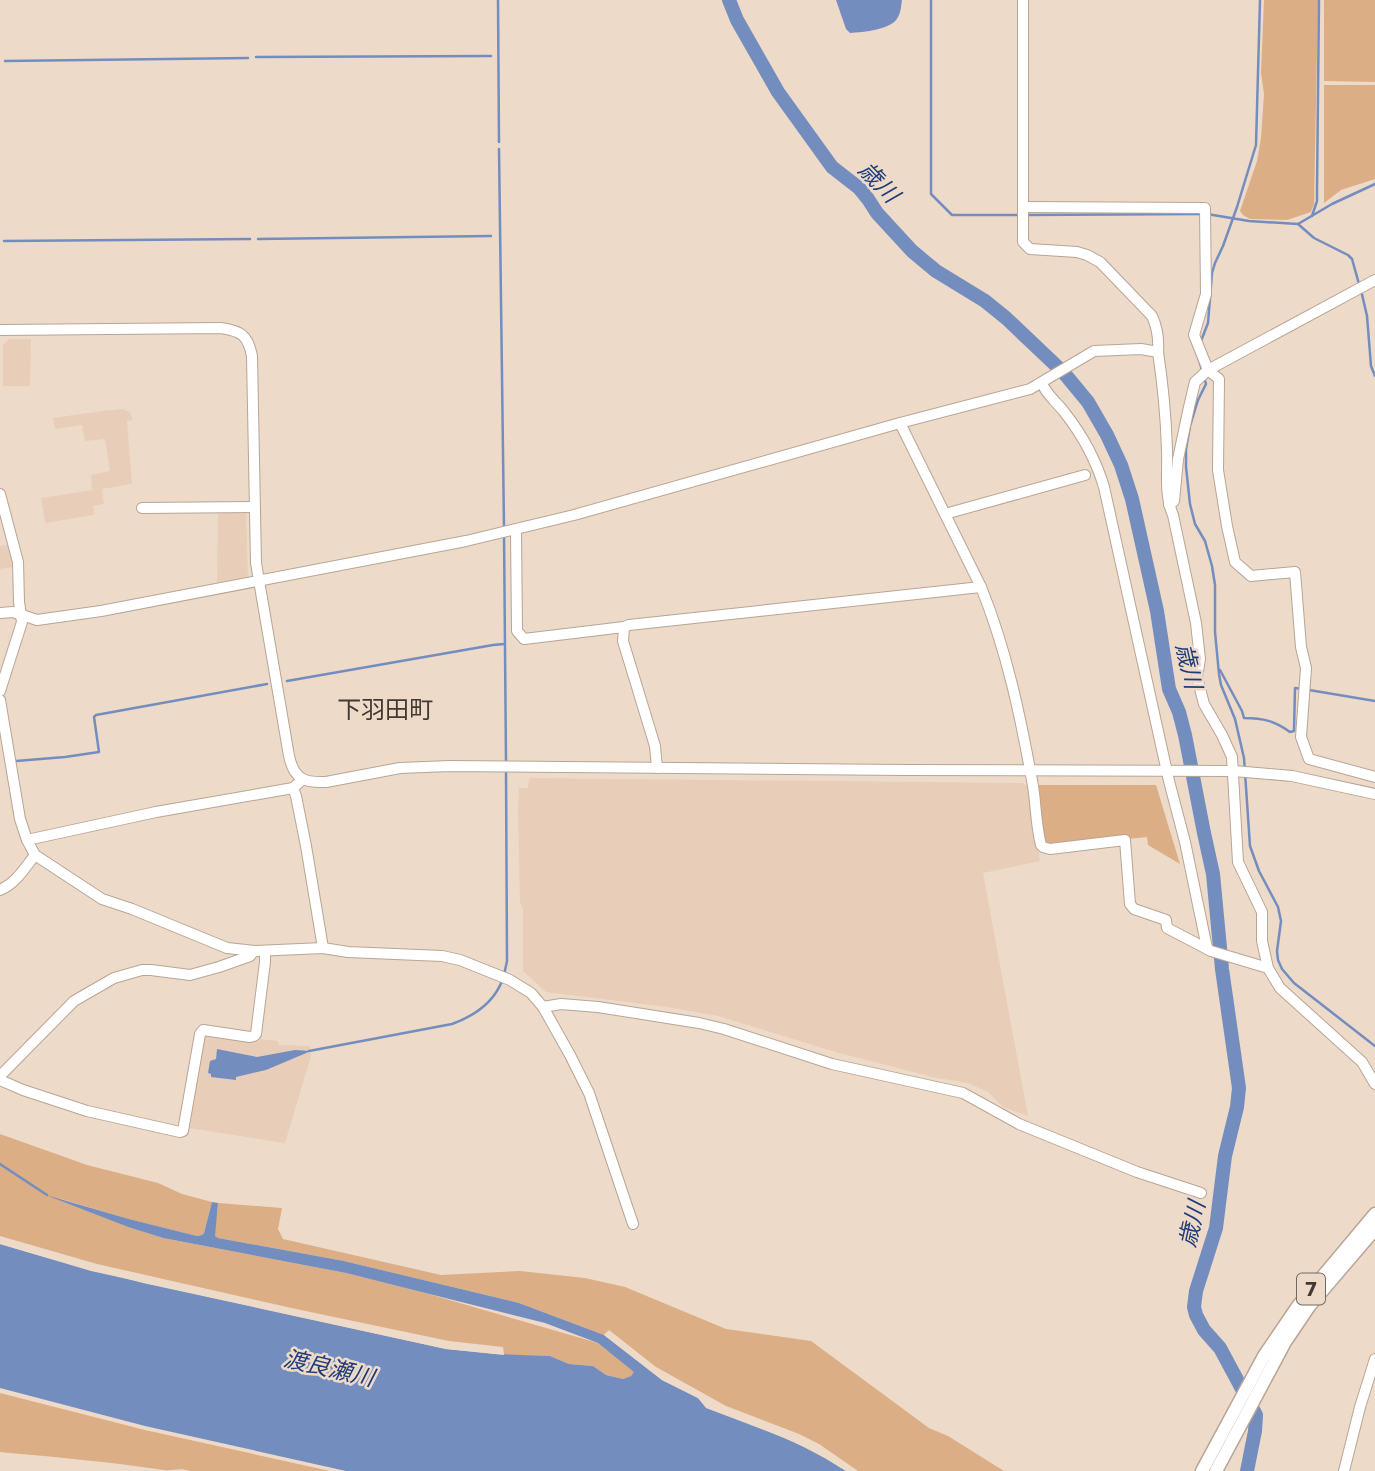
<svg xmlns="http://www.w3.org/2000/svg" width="1375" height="1471" font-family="'DejaVu Sans','Noto Sans JP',sans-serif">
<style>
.built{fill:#e8ceb8}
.green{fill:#dbae86}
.water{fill:#738dbf}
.pier{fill:#eedac9}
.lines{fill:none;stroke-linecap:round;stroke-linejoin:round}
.stream{stroke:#738dbf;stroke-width:2.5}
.river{stroke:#738dbf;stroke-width:14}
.minor-casing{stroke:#b8a595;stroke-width:12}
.major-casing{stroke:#b8a595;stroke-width:15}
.minor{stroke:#fff;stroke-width:10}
.major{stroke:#fff;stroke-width:12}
.labels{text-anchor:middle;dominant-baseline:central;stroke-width:5;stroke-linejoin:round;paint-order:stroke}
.shield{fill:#eedac9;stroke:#75695f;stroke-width:2}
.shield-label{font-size:19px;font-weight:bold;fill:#413932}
.water-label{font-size:23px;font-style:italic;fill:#1f3c7a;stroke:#eedac9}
.quarter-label{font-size:24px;fill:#413932;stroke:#eedac9}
</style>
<rect width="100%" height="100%" fill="#eedac9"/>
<g class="built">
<path d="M9,339H31L30,386H3V345Z"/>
<path d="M123,409L130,412L133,420L127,421L132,484L102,489L104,504L93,506L94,515L45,523L41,498L92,490L91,475L110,471L105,439L85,441L82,425L55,429L53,418L102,411Z"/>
<path d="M218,511H246L248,579L217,584Z"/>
<path d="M8,545L13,567L0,569V546Z"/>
<path d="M529,778L1023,783L1027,786L1040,861L983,873L1028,1116L1003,1107L988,1092L968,1083L937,1078L839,1053L718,1016L667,1007L546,992L523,971V909L520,902L518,809L519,788H528Z"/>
<path d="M206,1034L258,1042L260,1039L278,1041L279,1045L310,1046L311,1056L285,1143L189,1128L203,1037Z"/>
</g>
<g class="green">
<path d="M1264,0H1318L1314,204L1311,212L1287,220L1250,219L1243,215L1240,211L1257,161L1261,138L1264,94L1261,73Z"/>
<path d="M1324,0H1375V82L1324,81Z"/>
<path d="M1324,85H1375V179L1341,190L1324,203Z"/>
<path d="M1038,785H1156L1180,864L1148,845L1147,837L1128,839L1127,835L1050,844L1045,841Z"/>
<path d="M0,1134L87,1165L158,1183L182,1194L212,1202L204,1233L202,1235L197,1236L129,1219L58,1198L128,1227L163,1238L346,1273L422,1292L598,1343L635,1372L631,1376L623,1379L606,1375L593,1366L569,1364L550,1356L504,1355L503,1347L449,1341L296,1309L97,1264L0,1236Z"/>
<path d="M218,1203L282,1208L278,1229L283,1239L441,1275L520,1271L585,1278L625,1287L726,1329L811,1341L929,1428L948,1436L1004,1471H858L819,1444L799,1434L726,1406L656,1367L609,1330L604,1335L519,1303L344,1261L218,1238L215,1236C214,1225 218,1214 218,1203Z"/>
<path d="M0,1393L145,1430L330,1471H190C180,1467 174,1471 164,1470C110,1462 55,1457 0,1452Z"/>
</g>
<g class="water">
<path d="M836,0H902C901,6 901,12 898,17C892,30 863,32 850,33L846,29Z"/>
<path d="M217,1049L257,1057L295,1050L311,1051L266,1070L236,1077V1080L211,1077V1074L208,1073L210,1061L216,1059Z"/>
<path d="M46,1195L129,1219L197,1236L202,1235L204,1233L212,1202L218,1203L215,1236L218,1238L344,1261L519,1303L604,1335L662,1380L698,1398L707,1408C756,1426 802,1442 846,1471H346L145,1426L0,1388V1244L91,1271L446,1349L497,1354L550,1356L569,1364L593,1366L606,1375L623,1379L631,1376L634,1372L598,1343L545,1323L346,1273L163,1238L128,1227Z"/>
</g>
<g class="pier">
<path d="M0,1240L92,1267L144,1280L447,1345L503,1351L504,1355L446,1349L143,1283L41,1256L0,1244Z"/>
<path d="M607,1332L663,1377L700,1395L709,1405L804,1442L826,1454L848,1468L850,1471H846L824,1457L803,1445L706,1408L698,1398L662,1380L604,1335Z"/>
</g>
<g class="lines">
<g class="stream">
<path d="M498,0L499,142"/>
<path d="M931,0V194L952,215H1019"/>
<path d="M256,57L491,56"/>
<path d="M5,61L248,58"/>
<path d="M499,149L504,527"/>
<path d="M1207,214L1249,221L1298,224"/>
<path d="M1025,215L1201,214"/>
<path d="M1312,216L1317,201V191L1319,0"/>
<path d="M258,239L491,236"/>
<path d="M4,241L250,239"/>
<path d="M1359,284L1352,259L1348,255L1314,238L1298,224L1332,204L1375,184"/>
<path d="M1361,290L1367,316L1371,366L1375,376"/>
<path d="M1201,341L1208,323L1212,273L1215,263L1223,246L1237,207L1256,145L1260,0"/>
<path d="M1196,350L1202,370"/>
<path d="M1204,377L1206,384L1198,400L1190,426L1186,449V467L1190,504L1195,524L1205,541L1212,566L1215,585V632L1219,674L1221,685L1235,719L1244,758L1250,846L1259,871L1278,907L1281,921L1277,951L1278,960L1282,969L1294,983L1375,1046"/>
<path d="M504,534L506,762"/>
<path d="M1220,670L1242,711L1244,718C1263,718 1275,721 1290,732L1294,731L1295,688L1302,689"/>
<path d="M287,681L493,645L504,644"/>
<path d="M1309,690L1375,701"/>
<path d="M16,761L65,757L99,752L94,717L96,715L267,684"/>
<path d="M504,975L507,961L506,769"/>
<path d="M309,1051L452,1024C474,1016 493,1004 502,981"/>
<path d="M0,1164L47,1195"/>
</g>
<path class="river" d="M729,0L737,20L778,92L832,167L859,188L868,199L877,213L912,251L936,271L985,301L1006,318L1064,373L1088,402L1107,435L1121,465L1132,499L1157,611L1169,689L1179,712L1185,735L1204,833L1213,874L1222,969L1239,1088L1237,1107L1225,1156L1216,1228L1196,1291L1194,1307L1196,1315L1204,1330L1220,1348L1256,1415L1255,1431L1247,1471"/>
<g class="minor-casing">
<g id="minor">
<path d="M1023,0V242L1030,249L1077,252L1087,255L1100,262L1152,316C1158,329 1159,339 1158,352"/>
<path d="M1023,207L1205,208L1206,294L1194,335L1208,370L1375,280"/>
<path d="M0,330L221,328C242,331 248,336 252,356L256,563L289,756C294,779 304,783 326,782L400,768L450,766L906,770L1234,771L1292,776L1375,794"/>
<path d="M1042,383C1046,395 1058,403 1065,413C1083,436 1096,460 1104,487L1169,781L1185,842L1207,948"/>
<path d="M900,423L1030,389L1094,351L1141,349L1158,352C1163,385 1166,418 1167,450C1168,472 1164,495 1173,515L1196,623L1200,659L1197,677L1204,704L1222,735L1232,757L1238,862L1262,912V941L1268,968L1280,988L1362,1062L1375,1084"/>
<path d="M0,494L18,562L19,602L22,622L0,691"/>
<path d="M1169,505L1174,501L1178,459L1189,407L1195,382L1208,370L1219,379L1218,470L1227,526L1235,562L1251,576L1295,572L1301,647L1306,668L1301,737L1309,759L1375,777"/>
<path d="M142,508L254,507"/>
<path d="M945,514L1085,475"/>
<path d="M516,531L517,631L524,639L624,627"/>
<path d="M0,613L13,612L37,620L101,611L466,541L574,515L900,423L981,587C1007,651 1021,719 1033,786C1036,805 1036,826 1041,845L1043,847L1050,849L1125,840L1130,904L1134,909L1166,920L1167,928L1211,951L1268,968"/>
<path d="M0,700L20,819L27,840L35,855L102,899L132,909L227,948L255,951L323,948L348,952L442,956L460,960L510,980L531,993L543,1007L570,1055L589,1093L633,1224"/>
<path d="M657,768L655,746L623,641L624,627L629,625L981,587"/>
<path d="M293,788L296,796L306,846L323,948"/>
<path d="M27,840L156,812L293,788L302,780"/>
<path d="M0,890C16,883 24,869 35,855"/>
<path d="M543,1007L561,1004L598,1007L699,1023L724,1029L832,1064L963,1093L1019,1124L1137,1172L1201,1193"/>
<path d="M0,1076L74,1001L114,978L142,970H151L190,975L219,967L250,956L254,951"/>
<path d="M0,1080L23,1090L87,1111L180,1132L183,1131L200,1034L203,1030L250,1037L254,1036L256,1034L265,962V951"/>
<path d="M1344,1471L1360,1407L1375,1359"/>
</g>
</g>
<g class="major-casing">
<g id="major">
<path d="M1202,1471L1264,1356L1298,1306L1375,1214"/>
<path d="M1216,1471L1285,1342L1310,1305L1375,1229"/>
</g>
</g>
<use href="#minor" class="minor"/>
<use href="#major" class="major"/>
</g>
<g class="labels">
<rect class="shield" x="1297" y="1273.5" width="28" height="31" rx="5"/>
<g class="shield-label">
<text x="1311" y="1289">7</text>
</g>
<g class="water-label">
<text transform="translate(879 182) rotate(46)">歳川</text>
<text transform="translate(1189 666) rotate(77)">歳川</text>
<text transform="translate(1192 1224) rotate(-77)">歳川</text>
<text transform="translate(329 1368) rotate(13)">渡良瀬川</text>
</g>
<g class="quarter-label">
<text x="385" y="710">下羽田町</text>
</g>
</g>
</svg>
